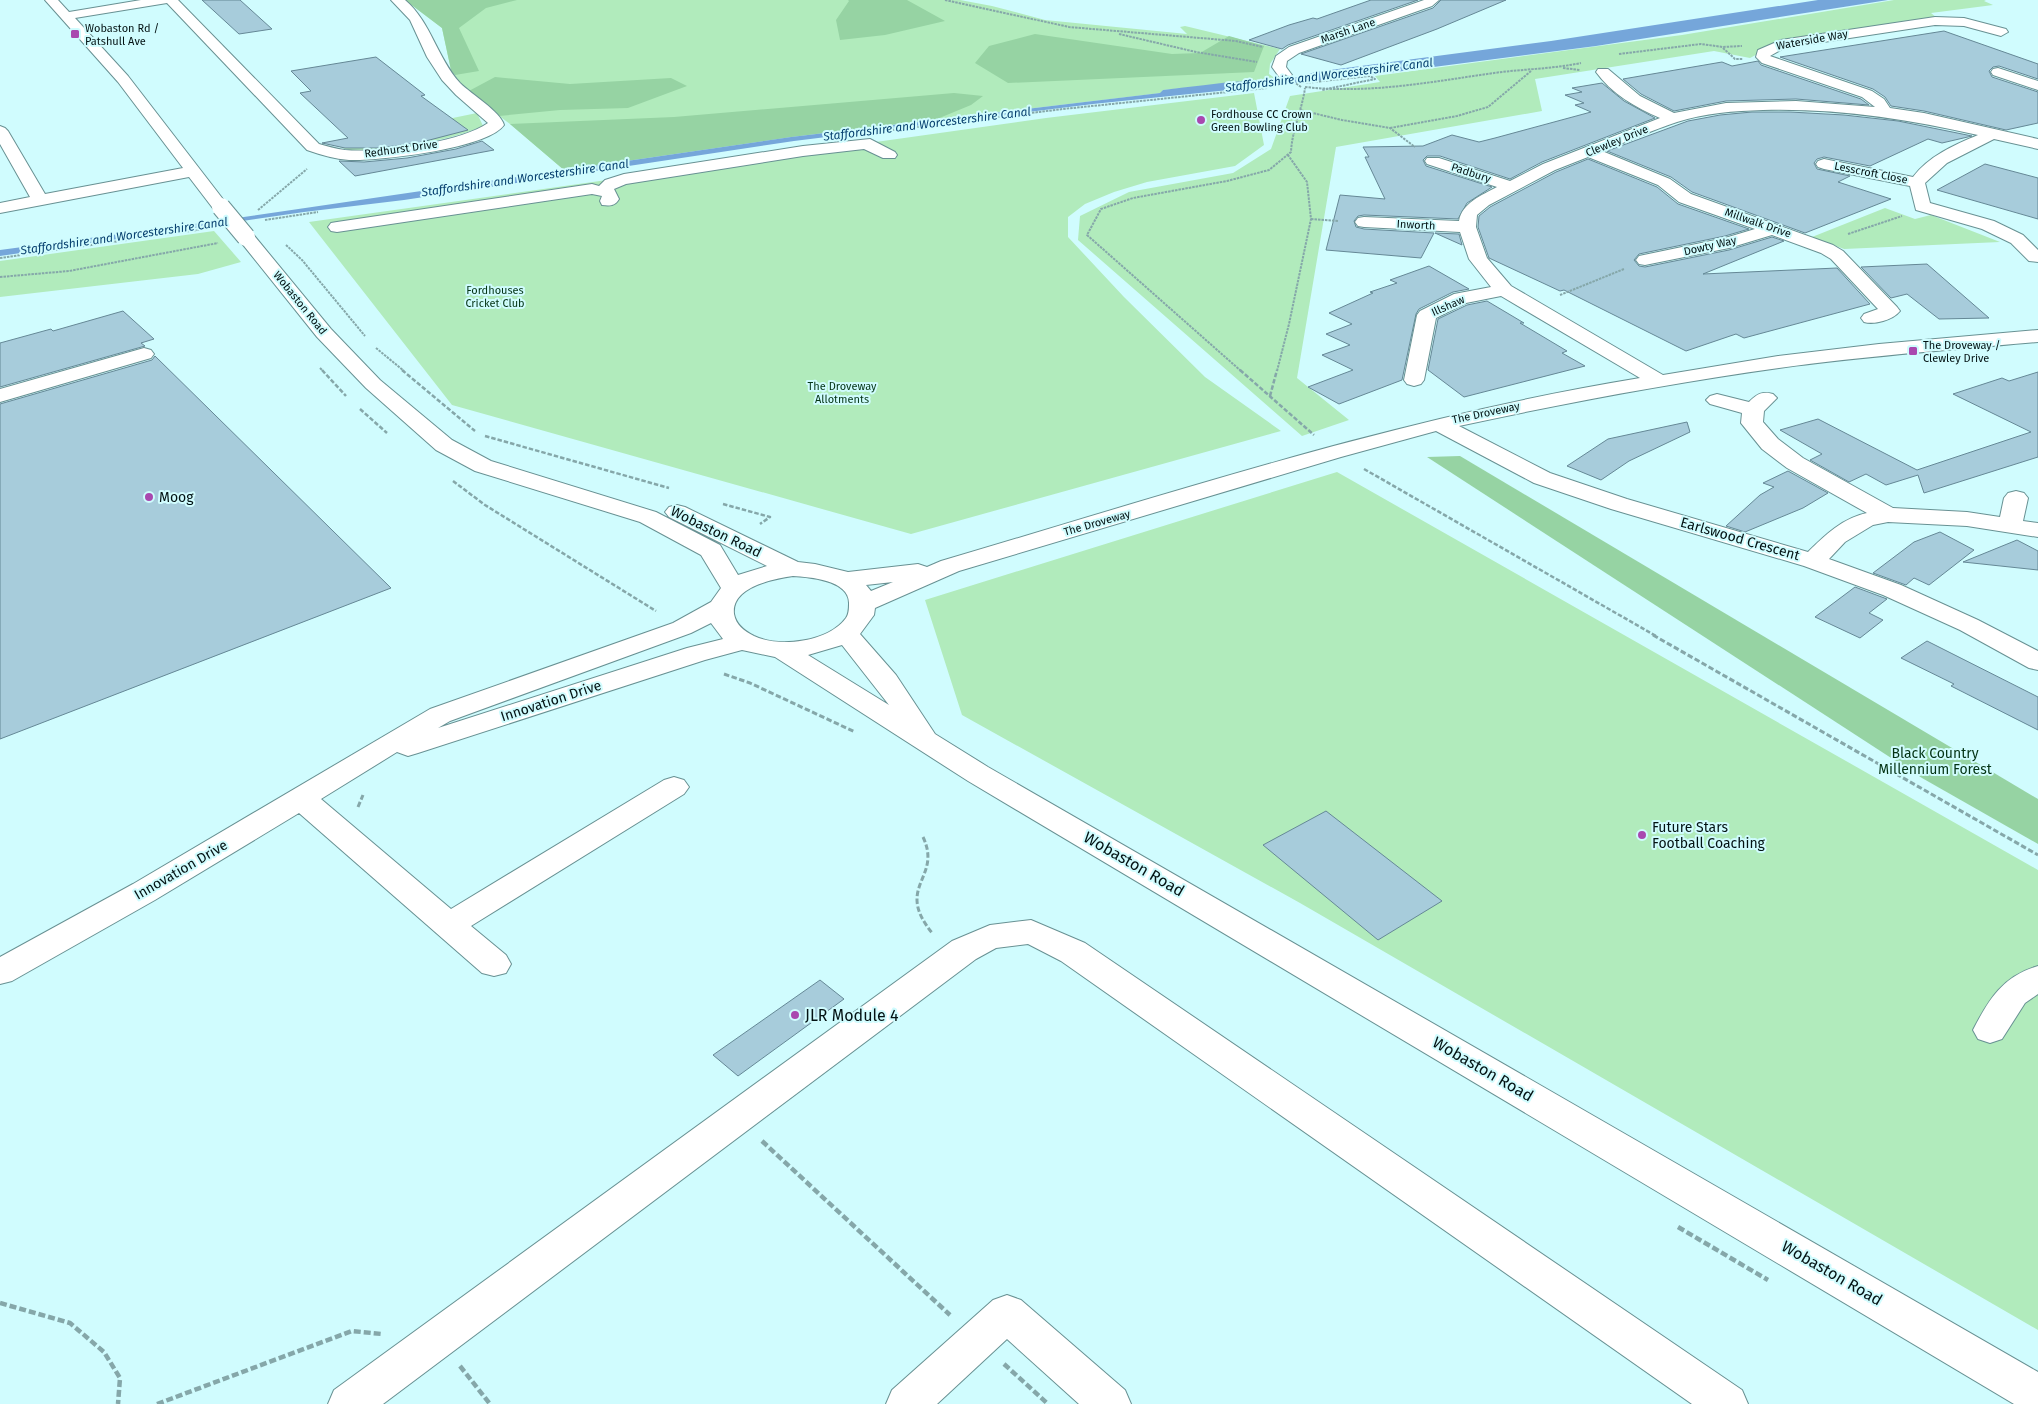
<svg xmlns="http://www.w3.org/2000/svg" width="2038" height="1404" font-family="'Fira Sans',sans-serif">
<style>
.green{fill:#b1ebbc}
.forest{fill:#96d3a3}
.water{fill:#75a6da}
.building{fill:#a7ccdb;stroke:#658896}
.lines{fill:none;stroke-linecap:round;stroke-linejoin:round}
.minor-casing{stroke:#689193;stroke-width:2}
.path-far3{stroke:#85a7a9;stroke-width:2;stroke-dasharray:2.5 1;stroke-linecap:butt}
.path-far2{stroke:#85a7a9;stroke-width:2.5;stroke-dasharray:4.5 2;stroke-linecap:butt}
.path-far1{stroke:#85a7a9;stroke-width:3;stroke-dasharray:5.5 2.5;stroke-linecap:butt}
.path{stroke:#85a7a9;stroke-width:4.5;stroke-dasharray:7 3;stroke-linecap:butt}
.minor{fill:#fff;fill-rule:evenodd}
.minor-bridge-casing{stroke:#689193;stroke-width:20;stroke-linecap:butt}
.path-bridge{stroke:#85a7a9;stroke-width:2;stroke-dasharray:2.5 1;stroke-linecap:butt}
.minor-bridge{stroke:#fff;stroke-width:18}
.poi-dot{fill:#a948af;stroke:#d0fcfe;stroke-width:2}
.labels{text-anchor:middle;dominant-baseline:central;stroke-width:4;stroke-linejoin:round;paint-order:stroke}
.far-poi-label{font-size:11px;fill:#031213;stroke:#d0fcfe;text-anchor:start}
.far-street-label{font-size:11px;fill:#031213;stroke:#d0fcfe}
.far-park-label{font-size:11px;fill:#033314;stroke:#d0fcfe}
.far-water-label{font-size:12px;font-style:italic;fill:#084170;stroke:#d0fcfe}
.poi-label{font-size:14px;fill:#031213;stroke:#d0fcfe;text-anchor:start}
.street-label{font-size:14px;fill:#031213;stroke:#d0fcfe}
.park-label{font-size:14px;fill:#033314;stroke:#d0fcfe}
.near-street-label{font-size:16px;fill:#031213;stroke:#d0fcfe}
.near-poi-label{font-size:16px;fill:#031213;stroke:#d0fcfe;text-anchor:start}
</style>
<rect width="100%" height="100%" fill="#d0fcfe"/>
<g class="green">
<path d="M405,0H960L992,6L1045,20L1187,34L1180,27L1185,26L1280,49L1270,64L1269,74L1276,79L1163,90L1161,93L791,137L564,170L510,124L467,92L451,70L442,28Z"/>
<path d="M1894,0H1986L1984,1L1993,5L1931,13L1937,18L1780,42L1750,58L1714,51L1535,79L1542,111L1336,147L1297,378L1349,420L1302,436L1078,240L1080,216L1129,192L1233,173L1271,149L1290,96L1380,82L1375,76L1682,35Z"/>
<path d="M1254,93L1264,145L1235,166L1147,182L1114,192L1085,204L1068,217V237L1124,297L1205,377L1281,431L911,534L452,405L309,222L1046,118Z"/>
<path d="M477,113L483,126C458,138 377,156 350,150C344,149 337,146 331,143Z"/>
<path d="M1885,208L1915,219L1931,215L2000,242L1844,249L1812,237Z"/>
<path d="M214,231L241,262L198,274L0,297V261Z"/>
<path d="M1337,472L2038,870V1330L1300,903L962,715L925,600Z"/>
</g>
<g class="forest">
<path d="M405,0H517L486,8L459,28L479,71L455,75L451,70L442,28Z"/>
<path d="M848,0H907L945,21L885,35L840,40L836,20L849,1Z"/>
<path d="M1035,34L1172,54L1200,53L1229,36L1264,46L1254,72L1008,83L975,63L989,46Z"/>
<path d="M495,77L570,84L671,78L687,86L628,108L560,110L499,116L467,92Z"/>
<path d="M954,93L983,96L971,105L937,119L791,137L564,170L510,124L674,117Z"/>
<path d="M1460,456L2038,799V844L1922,778L1427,457Z"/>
</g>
<path class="water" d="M1818,0H1888L1596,46L1364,76L1093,104L794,141L404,200L304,212L0,256V250L209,222L791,137L1160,93L1163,90C1190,87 1217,83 1244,81C1268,79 1292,81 1315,72L1551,41Z"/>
<g class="building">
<path d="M202,0H240L272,29L239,34Z"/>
<path d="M1371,0H1418L1288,45L1282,49L1249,40L1289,25L1313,18L1317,19Z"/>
<path d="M1441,0H1506L1437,29L1341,65L1301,54L1433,8Z"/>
<path d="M1944,31L2038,64V79L1999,66L1993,67L1989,71L1992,77L2038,92V123L2006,130L1924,111L1891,106L1885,97L1873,89L1780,57Z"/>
<path d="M376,57L425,95L421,96L468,130L418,143L378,148H345L322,143L348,138L300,93L311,91L291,71Z"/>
<path d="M1758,61L1761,65L1861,99L1869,105L1796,99L1726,101L1674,111L1641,94L1623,79L1722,62L1732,66Z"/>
<path d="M1602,83L1624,101L1655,118L1542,162L1510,179L1440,156H1427L1423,160L1426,166L1492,187L1467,203L1458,219L1364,215L1358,216L1354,221L1356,227L1364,229L1434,233L1421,258L1326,250L1340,195L1385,199L1365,157H1369L1363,147L1423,146L1452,135L1479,142L1495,138L1591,112L1575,105L1584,103L1565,95L1582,92L1572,88Z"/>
<path d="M1752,112H1790L1844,115L1898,121L1972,136L1942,143L1928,139L1870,166L1824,157L1817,159L1814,163L1817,169L1850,176L1838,182L1891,199L1805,233L1692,192L1671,177L1607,151L1688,121L1720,115Z"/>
<path d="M482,141L494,150L355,176L339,161L364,162L407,158L456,149Z"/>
<path d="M1588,159L1657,187L1678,204L1749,229L1725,236L1639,254L1634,260L1639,266L1645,267L1729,250L1772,237L1784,241L1703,274L1837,268L1870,304L1744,338L1736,334L1686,351L1564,290L1560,291L1489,258L1478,227L1479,216L1490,207L1556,172Z"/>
<path d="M1985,164L2038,178V219L1937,190Z"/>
<path d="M1435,233L1459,234L1462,245Z"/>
<path d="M1927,264L1989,318L1939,319L1907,294L1891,298L1861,267Z"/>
<path d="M1429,266L1469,289L1453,292L1419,309L1416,314L1402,380L1339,404L1308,387L1353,370L1322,355L1350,345L1326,334L1352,324L1329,313L1373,293L1370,292L1397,283L1390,280Z"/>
<path d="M1487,301L1524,323H1520L1567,351L1562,353L1585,366L1464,397L1428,370L1438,319L1467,305Z"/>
<path d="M123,311L154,339L141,343L145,346L0,387V343L51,329L53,331Z"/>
<path d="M155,356L391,588L0,739V404L152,360Z"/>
<path d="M2038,372V457L1924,493L1918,475L1886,485L1866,474L1849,482L1810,460L1822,454L1780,430L1818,419L1917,470L2031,432L1953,394L2002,378L2009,381Z"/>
<path d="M1687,422L1690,432L1629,461L1601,480L1567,466L1608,439Z"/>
<path d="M1788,471L1828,493L1803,508L1745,532L1726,526L1760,495L1774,487L1763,483Z"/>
<path d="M1940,532L1974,550L1929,585L1914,578L1906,585L1873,573L1914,542Z"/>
<path d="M2017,540L2038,551V570L1963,562Z"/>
<path d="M1855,587L1887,599L1869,613L1883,620L1860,638L1815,617Z"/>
<path d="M1927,641L2038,697V730L1951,686L1954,684L1901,658Z"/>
<path d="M1326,811L1442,901L1378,940L1263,845Z"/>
<path d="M820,980L844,999L738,1076L713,1055Z"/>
</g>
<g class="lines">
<g class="minor-casing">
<g id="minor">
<path d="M45,0H58L69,12L141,0H178L319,144C327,146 336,149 345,150C380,153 459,143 488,123L456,95L442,80L427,57L410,20L391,0H405C431,22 437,58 460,83C471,94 501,112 504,125C487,149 379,161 349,160C335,159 321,155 307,150L167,3L75,18L128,76L229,207L227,211H215L189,177L0,213V203L30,197L0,144V126L5,128L8,131L45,194L183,168L118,82Z"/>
<path d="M1424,0H1439L1432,6L1299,53L1287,61L1286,67L1292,75L1290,78H1280L1272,67L1276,56L1289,47Z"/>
<path d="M1935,17L1964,18L2006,29L2008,32L2001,36L1964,26L1935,25L1784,48L1770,56L1872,91L1884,99L1890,108L1924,113L2038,139V149L1994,139L1947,163L1925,183L1930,203L1994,221L2023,235L2038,250V262L2029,261L2011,243L1982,229L1916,210L1910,186L1824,169L1818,167L1816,164L1818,161L1824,159L1913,177C1929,156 1954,145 1978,135C1907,119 1836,108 1763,110C1734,111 1705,113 1677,122C1652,130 1627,142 1602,151L1670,179L1691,194L1833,245L1843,251L1897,307L1900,311C1893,320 1874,325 1864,322L1861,318L1864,314L1878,309L1831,259L1821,253L1772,235L1729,248L1645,265L1639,264L1636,260L1639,256L1725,238L1755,229L1679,202L1658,185L1588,157L1555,170L1489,205L1477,215L1476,227L1487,258L1511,286L1663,375L1778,356L1879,344L2038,330V342C1951,350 1865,356 1779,368C1672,383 1565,403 1459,426L1550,473L1627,499L1808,552C1825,535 1843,518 1867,513L1787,468L1762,449L1741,423L1742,413L1710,404L1706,400L1710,396L1717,394L1749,402C1757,394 1762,391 1773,394L1777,398L1764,411L1763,422L1778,439L1803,458L1893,508L1967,512L2000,517L2004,498L2008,493L2016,491L2024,493L2028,498L2023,521L2038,523V537L1967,526L1888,522L1873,525L1845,542L1829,559L1901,585L1978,620L2038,651V670L2029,668L1960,630L1883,595L1804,566L1611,509L1534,483L1436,431L1341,457L959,571L875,608L874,615L860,634L896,675L935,734L988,767L2038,1372V1404H2014L968,781L775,657L742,650L705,660L418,753L408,756L397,752L321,799L451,909L664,780L674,777L684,780L689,787L684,794L471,926L506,955L511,964L506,973L494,976L482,973L299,813L155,900L12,981L0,984V957L133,884L430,709L673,623L711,602L721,588L701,555L640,522L475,471L436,450L366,388L317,337L240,241L237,237L240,233L246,232L252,233L331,329L380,380L452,440L491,461L656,512L720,545L738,575L767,566L669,517L665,512L669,507L677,505L685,507L798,562L815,564L848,572L918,564L927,567L941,561C1172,493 1401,417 1640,378L1501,296L1466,303L1436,318L1424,380L1421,384L1414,386L1407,384L1404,380L1417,315L1420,311L1454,294L1491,287L1469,259L1460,232L1364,227L1358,226L1355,222L1358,218L1364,217L1459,221C1462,203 1482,195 1497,187L1427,164L1425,161L1427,158H1439L1510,181L1543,164L1660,118C1636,108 1611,93 1596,72L1598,69H1608L1640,96L1674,113L1726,103L1796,101L1875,107L1862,97L1762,63L1756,57L1758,50L1781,40ZM793,576C810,577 850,580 849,604C849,608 849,614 846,618C828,642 780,648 754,636C744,631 736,625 734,614C731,587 773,579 793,576ZM893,582L871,591L866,585ZM711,623L723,639L687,648L438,728L450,721L691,633ZM842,645L889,705L808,655Z"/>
<path d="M1998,68L2038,81V90L1993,75L1991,72L1993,69Z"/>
<path d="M870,139L895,152L897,155L895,158H883L864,149L803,156L626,184L614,189L619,199C615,206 610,206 602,205L600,201L602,196L592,194L337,232L331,231L328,227L331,223L337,222L592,184L599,186L605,180L624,174L803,146Z"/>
<path d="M144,348L151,350L154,354L151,358L0,402V389Z"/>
<path d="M1031,920L1085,943L1742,1390L1748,1404H1692L1061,961L1028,944L996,948L976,959L383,1404H328L334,1390L952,941L990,925Z"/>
<path d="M2038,966V994L2025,1003L2002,1039L1990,1043L1978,1039L1973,1030C1989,999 2003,976 2038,966Z"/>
<path d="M1007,1295L1021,1300L1125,1390L1131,1404H1079L1007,1339L937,1404H886L892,1390L993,1300Z"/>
</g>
</g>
<g class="path-far3">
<path d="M945,0L1069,27L1236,41L1263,47"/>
<path d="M1119,34L1196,52L1257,62"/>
<path d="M1723,48L1735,59H1743"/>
<path d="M1619,54L1701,44L1723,47L1742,46"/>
<path d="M1563,68L1580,70"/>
<path d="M1305,83L1370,76L1375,79L1322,90"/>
<path d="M1305,87C1370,94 1430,82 1494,73C1523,69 1552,69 1581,63"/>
<path d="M1300,110L1342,120L1390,128L1415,147"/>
<path d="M1390,128L1457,116L1488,107L1531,71"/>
<path d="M893,130L1063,109L1267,88"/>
<path d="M258,210L307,169"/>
<path d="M1311,219L1338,221"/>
<path d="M265,220L318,212"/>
<path d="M1848,234L1902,216"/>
<path d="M286,245L302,260L365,336"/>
<path d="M0,258L204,229"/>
<path d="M0,277L69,271L218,243"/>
<path d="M1560,295L1624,269"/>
<path d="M376,348L404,371"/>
<path d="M320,368L323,371"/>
<path d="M1241,371L1087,235L1101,209L1133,198L1227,181L1269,170L1291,152C1292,130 1302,110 1305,88"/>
<path d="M1277,371L1289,324L1311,219L1307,182L1288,155"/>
</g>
<g class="path-far2">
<path d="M322,370L346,396"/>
<path d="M402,370L475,431"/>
<path d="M1240,370L1314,435"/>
<path d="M1270,396L1277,370"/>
<path d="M360,409L387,433"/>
<path d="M485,436L669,488"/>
<path d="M1364,469L1656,636"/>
<path d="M453,481L485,505L656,611"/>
<path d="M723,504L770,517L760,524"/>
</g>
<g class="path-far1">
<path d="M1653,635L2038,855"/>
<path d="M724,674L750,683L855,732"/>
<path d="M358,807L363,795"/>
<path d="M923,837C943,879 893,886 933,934"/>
</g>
<g class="path">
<path d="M762,1141L950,1315"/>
<path d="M1678,1227L1768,1280"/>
<path d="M0,1303L70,1323L104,1352L120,1378L118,1404"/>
<path d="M1004,1364L1048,1404"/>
<path d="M460,1366L490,1404"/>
<path d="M157,1404L352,1331L382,1334"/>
</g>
<use href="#minor" class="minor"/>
<g class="minor-bridge-casing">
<path id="minor-bridge" d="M221,207L246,237"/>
</g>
<path class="path-bridge" d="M1285,75L1301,87"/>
<use href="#minor-bridge" class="minor-bridge"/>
</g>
<g class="poi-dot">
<rect x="70" y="29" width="10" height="10" rx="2.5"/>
<circle cx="1201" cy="120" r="5"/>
<rect x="1908" y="346" width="10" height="10" rx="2.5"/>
<circle cx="149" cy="497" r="5"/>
<circle cx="1642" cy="835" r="5"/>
<circle cx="795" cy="1015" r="5"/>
</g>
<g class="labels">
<g class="far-poi-label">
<text x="85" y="28">Wobaston Rd /<tspan x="85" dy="13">Patshull Ave</tspan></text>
<text x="1211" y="114">Fordhouse CC Crown<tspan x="1211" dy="13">Green Bowling Club</tspan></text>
<text x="1923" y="345">The Droveway /<tspan x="1923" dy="13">Clewley Drive</tspan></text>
</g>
<g class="far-street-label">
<text transform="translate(1348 31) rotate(-19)">Marsh Lane</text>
<text transform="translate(1812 40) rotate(-10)">Waterside Way</text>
<text transform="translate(1617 141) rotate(-22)">Clewley Drive</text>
<text transform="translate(401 149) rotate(-8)">Redhurst Drive</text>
<text transform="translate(1471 173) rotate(18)">Padbury</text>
<text transform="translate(1871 173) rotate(11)">Lesscroft Close</text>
<text transform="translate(1758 223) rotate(19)">Millwalk Drive</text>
<text transform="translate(1416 225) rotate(3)">Inworth</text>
<text transform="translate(1710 246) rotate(-13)">Dowty Way</text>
<text transform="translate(300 303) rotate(51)">Wobaston Road</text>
<text transform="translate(1448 306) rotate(-24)">Illshaw</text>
<text transform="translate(1486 413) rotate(-12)">The Droveway</text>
<text transform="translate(1097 523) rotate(-16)">The Droveway</text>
</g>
<g class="far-park-label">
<text x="495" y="290">Fordhouses<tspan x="495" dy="13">Cricket Club</tspan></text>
<text x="842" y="386">The Droveway<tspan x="842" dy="13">Allotments</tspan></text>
</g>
<g class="far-water-label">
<text transform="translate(1329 75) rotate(-7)">Staffordshire and Worcestershire Canal</text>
<text transform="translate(927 124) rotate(-7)">Staffordshire and Worcestershire Canal</text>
<text transform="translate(525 178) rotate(-8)">Staffordshire and Worcestershire Canal</text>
<text transform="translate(124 236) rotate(-8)">Staffordshire and Worcestershire Canal</text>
</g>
<g class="poi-label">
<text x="159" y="497">Moog</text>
<text x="1652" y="827">Future Stars<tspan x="1652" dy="16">Football Coaching</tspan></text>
</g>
<g class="street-label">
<text transform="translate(716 532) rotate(26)">Wobaston Road</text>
<text transform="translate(1740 539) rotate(16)">Earlswood Crescent</text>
<text transform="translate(551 701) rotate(-18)">Innovation Drive</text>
<text transform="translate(181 870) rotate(-30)">Innovation Drive</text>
</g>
<g class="park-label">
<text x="1935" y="753">Black Country<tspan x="1935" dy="16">Millennium Forest</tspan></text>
</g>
<g class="near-street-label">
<text transform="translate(1134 864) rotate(30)">Wobaston Road</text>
<text transform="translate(1483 1069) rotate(30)">Wobaston Road</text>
<text transform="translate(1832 1273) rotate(30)">Wobaston Road</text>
</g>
<g class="near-poi-label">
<text x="805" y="1015">JLR Module 4</text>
</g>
</g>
</svg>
